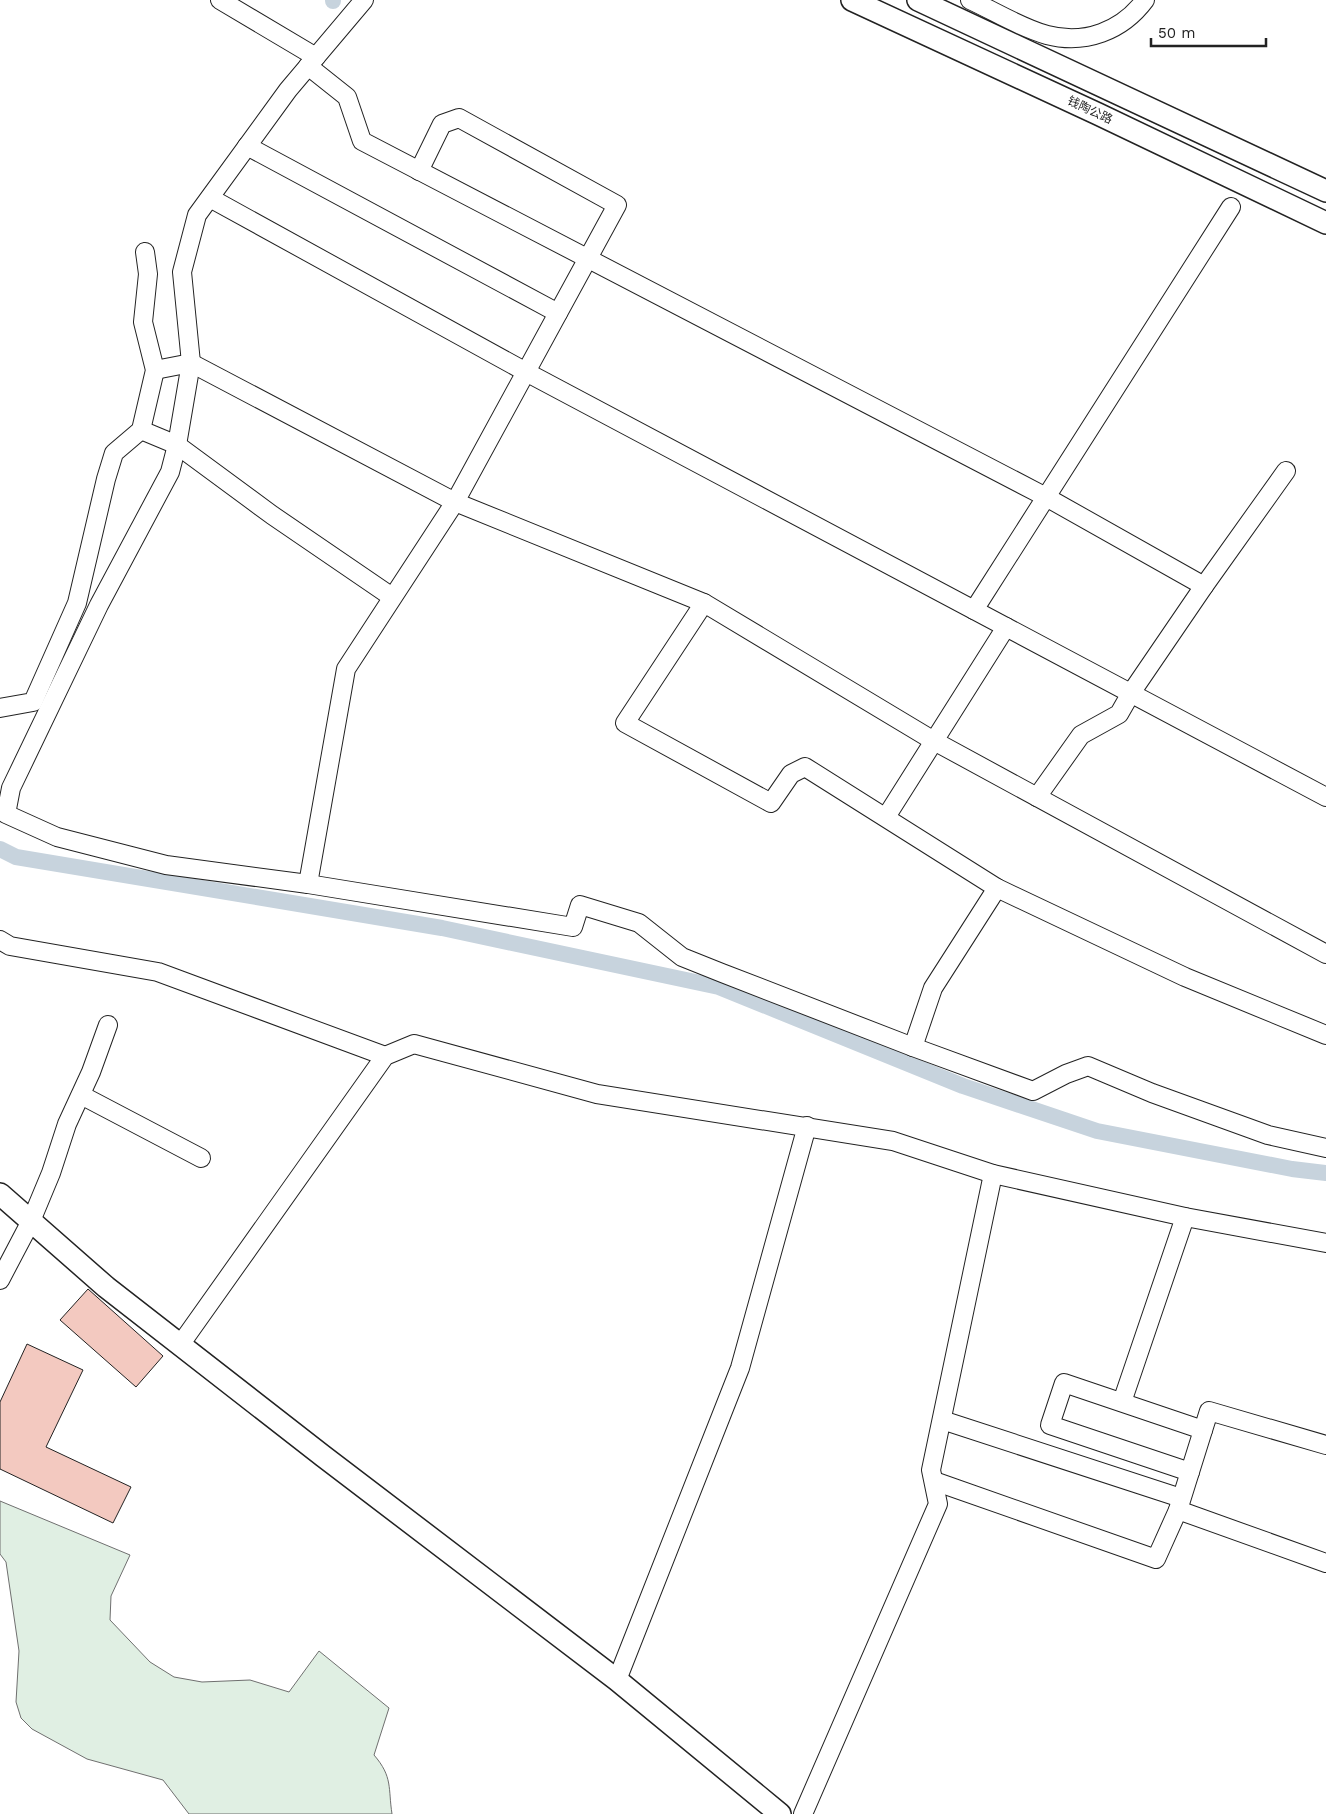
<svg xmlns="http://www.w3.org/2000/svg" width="1326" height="1814" font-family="'Work Sans','Noto Sans SC',sans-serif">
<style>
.green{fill:#e0efe3;stroke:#6f6f6f}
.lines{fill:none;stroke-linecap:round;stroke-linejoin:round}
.canal{stroke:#c7d3dd;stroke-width:16}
.building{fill:#f3c9c0;stroke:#222}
.minor-casing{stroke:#222;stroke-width:20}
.major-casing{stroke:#222;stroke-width:24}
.minor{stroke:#fff;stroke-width:18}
.major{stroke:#fff;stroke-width:21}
.labels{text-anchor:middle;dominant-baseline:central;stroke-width:4;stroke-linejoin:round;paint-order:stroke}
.street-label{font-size:12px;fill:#222;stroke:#fff}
</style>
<rect width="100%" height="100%" fill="#fff"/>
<path class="green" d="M0,1501L130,1555L111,1596L110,1620L150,1662L174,1677L202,1682L250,1680L289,1692L319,1651L389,1708L374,1755C393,1777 388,1788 392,1814H189L163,1780L87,1759L32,1729L21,1718L16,1702L19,1651L6,1562L0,1554Z"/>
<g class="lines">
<g class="canal">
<path d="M333,1V0"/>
<path d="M0,849L16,857L442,928L719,987L963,1086L1097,1131L1292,1169L1326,1173"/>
</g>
</g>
<g class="building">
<path d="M88,1289L163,1356L136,1387L60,1320Z"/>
<path d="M27,1344L83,1370L46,1447L131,1487L113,1523L0,1469V1402Z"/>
</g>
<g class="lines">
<g class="minor-casing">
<g id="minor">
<path d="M220,0L316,57"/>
<path d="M364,0L288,90L197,215L182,272L191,363L177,445L170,472L99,605L11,788L6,814L57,837L166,865L308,884L573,927L580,905L639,923L682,957L722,973L913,1047L1033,1091L1066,1074L1088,1066L1152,1093L1268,1135L1326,1148"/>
<path d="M970,0C994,11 1021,28 1047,35C1085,45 1122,31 1145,0"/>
<path d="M308,66L347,97L362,141L1046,497L1204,586"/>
<path d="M247,146L558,313"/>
<path d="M210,198L526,372L1326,797"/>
<path d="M155,370L191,363L455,502L704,603L934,741L1326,954"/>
<path d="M141,430L177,445L272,515L392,597"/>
<path d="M704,603L625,723L771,803L791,774L805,767L997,888L1185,977L1326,1035"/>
<path d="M974,610L1231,207"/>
<path d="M0,708L33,702L77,603L106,479L114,453L141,430L155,370L143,322L148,274L145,252"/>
<path d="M1037,797L1081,735L1119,714L1131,693L1204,586L1286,471"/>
<path d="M886,817L1006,627"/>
<path d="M308,884L346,669L455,502L617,205L459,118L442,124L419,171"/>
<path d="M0,940L10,946L158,972L385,1056"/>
<path d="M913,1047L933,988L997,888"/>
<path d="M81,1095L201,1158"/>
<path d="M0,1280L31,1221L51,1173L67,1124L91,1072L108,1025"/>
<path d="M180,1345L385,1056L414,1044L597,1094L893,1141L993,1174L1185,1217L1326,1243"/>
<path d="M1122,1402L1185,1217"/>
<path d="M942,1420L1181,1498"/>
<path d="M1190,1472L1050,1425L1064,1383L1203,1430"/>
<path d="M934,1481L1156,1559L1178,1510L1209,1411L1326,1445"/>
<path d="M1178,1510L1326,1563"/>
<path d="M617,1680L740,1368L807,1126"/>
<path d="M803,1814L938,1504L931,1470L993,1174"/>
</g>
</g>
<g class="major-casing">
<g id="major">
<path d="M852,0L1098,114L1326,223"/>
<path d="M918,0L1326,191"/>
<path d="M0,1194L106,1287L323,1456L617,1680L780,1814"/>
</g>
</g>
<use href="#minor" class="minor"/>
<use href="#major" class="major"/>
</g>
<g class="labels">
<g class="street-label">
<text transform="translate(1090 110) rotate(25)">钱陶公路</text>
</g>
</g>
<path d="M1151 38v8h115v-8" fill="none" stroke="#222222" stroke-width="2.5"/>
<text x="1158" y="38" font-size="15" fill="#222222" stroke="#ffffff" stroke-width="4" paint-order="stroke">50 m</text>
</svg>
